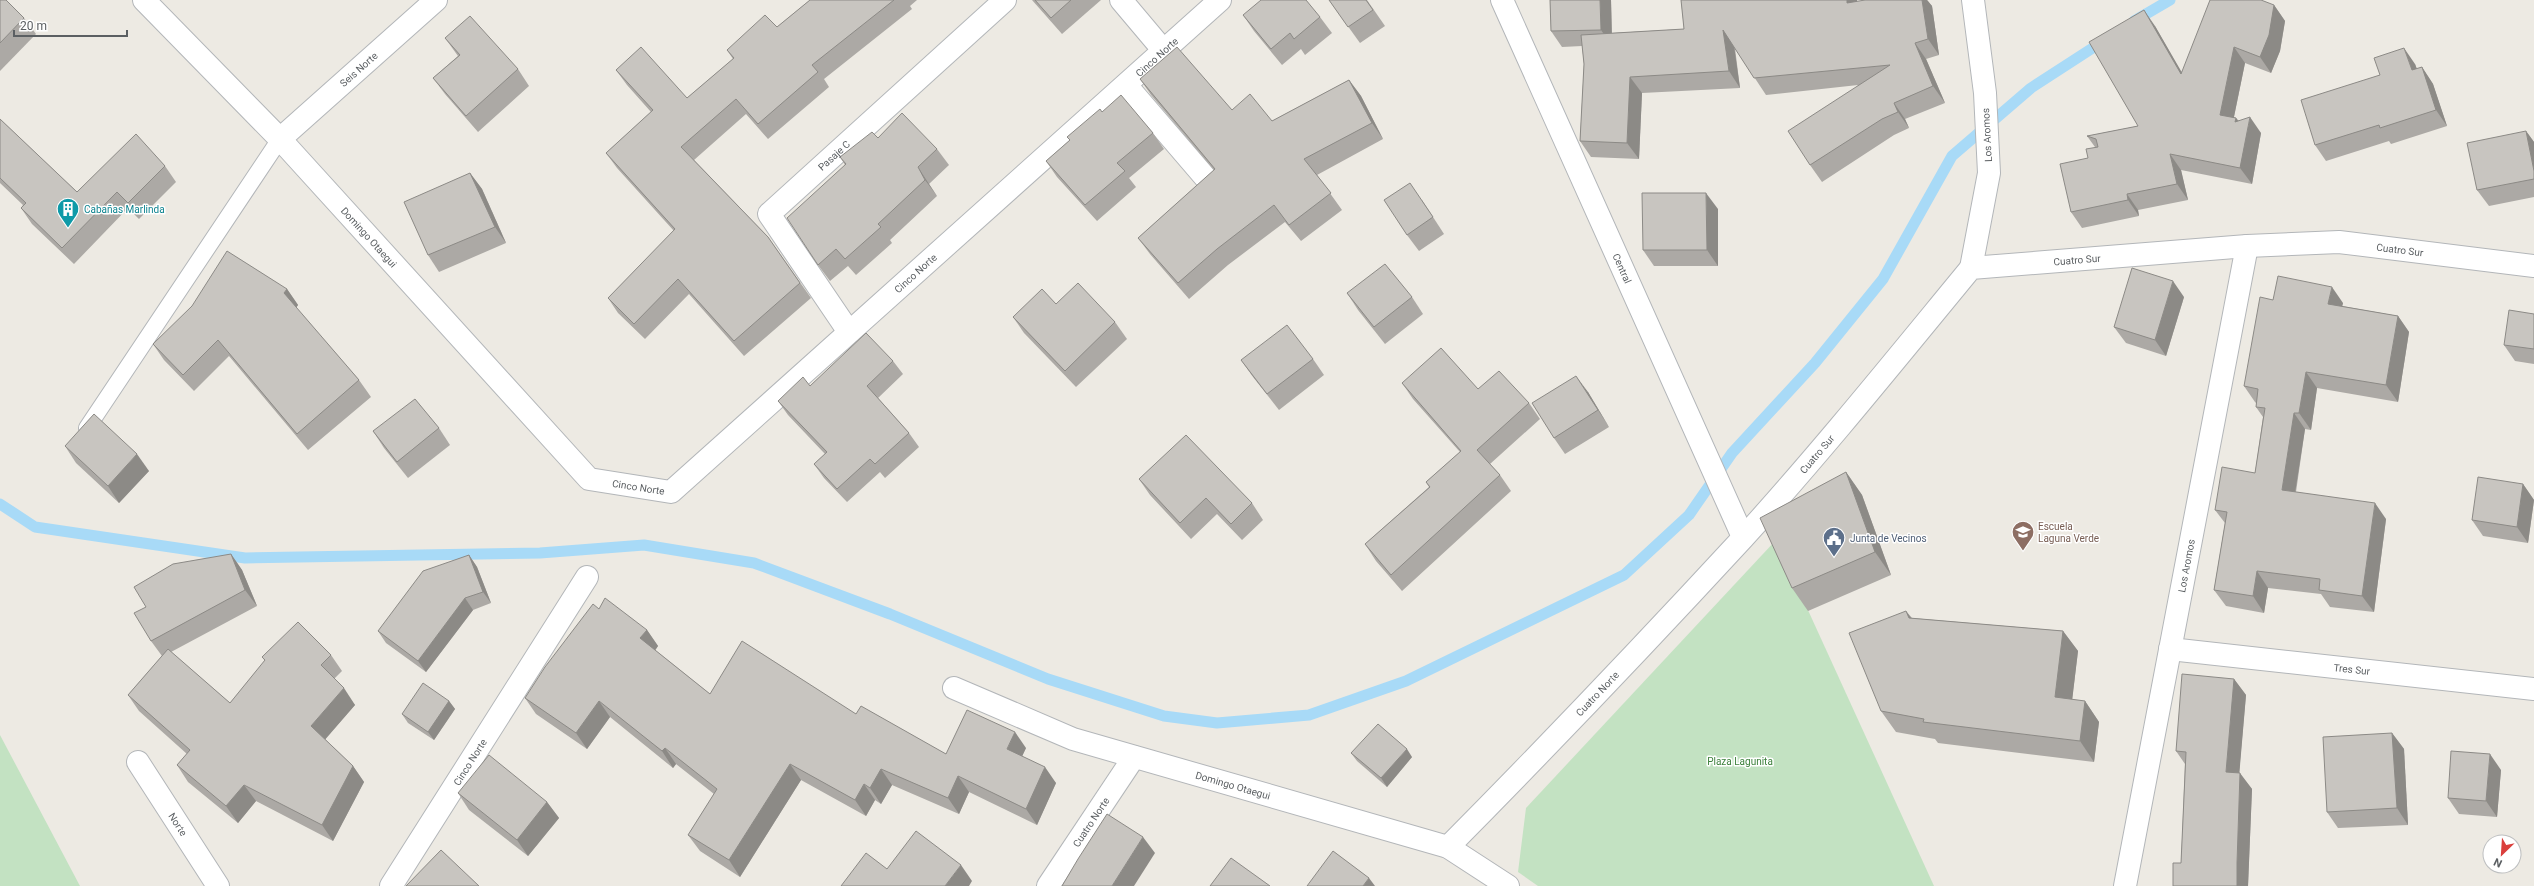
<svg xmlns="http://www.w3.org/2000/svg" width="2534" height="886" font-family="Roboto,sans-serif">
<style>
.green{fill:#c3e2c2}
.lines{fill:none;stroke-linecap:round;stroke-linejoin:round}
.stream{stroke:#a8daf7;stroke-width:11}
.lane-casing{stroke:#b3b6b9;stroke-width:18}
.street-casing{stroke:#b3b6b9;stroke-width:24}
.lane{stroke:#fff;stroke-width:16}
.street{stroke:#fff;stroke-width:22}
.wall{fill:#aca9a5}
.shaded-wall{fill:#8c8a86}
.building{fill:#c8c5c0;stroke:#8c8a86}
.labels{text-anchor:middle;dominant-baseline:central;stroke-width:3;stroke-linejoin:round;paint-order:stroke}
.street-label{font-size:10px;fill:#5b5f62;stroke:#fff}
.culture-label{font-size:10px;fill:#0d838f;stroke:#fff;text-anchor:start}
.education-label{font-size:10px;fill:#785e54;stroke:#fff;text-anchor:start}
.service-label{font-size:10px;fill:#4e5e75;stroke:#fff;text-anchor:start}
.park-label{font-size:10px;fill:#3d813c;stroke:#fff}
</style>
<rect width="100%" height="100%" fill="#edeae3"/>
<g class="green">
<path d="M1776,540L1934,886H1538L1518,872L1526,808Z"/>
<path d="M0,735L80,886H0Z"/>
</g>
<g class="lines">
<g class="stream">
<path d="M2134,21L2170,0"/>
<path d="M0,504L35,527L245,558L540,553L644,545L754,563L890,614L1048,679L1164,716L1217,723L1309,715L1406,681L1624,575L1689,515L1732,453L1815,363L1883,279L1952,156L2031,88L2105,40"/>
</g>
<g class="lane-casing">
<path id="lane" d="M87,428L280,139"/>
</g>
<g class="street-casing">
<g id="street">
<path id="s1" d="M144,0L280,139L589,479L671,492L1220,0"/>
<path d="M1121,0L1164,51"/>
<path id="s2" d="M1502,0L1743,537"/>
<path d="M1126,85L1210,183"/>
<path id="s3" d="M280,139L436,0"/>
<path d="M1971,268L1989,173L1985,93L1973,0"/>
<path id="s4" d="M849,332L769,214L1005,0"/>
<path id="s5" d="M2170,649L2534,689"/>
<path id="s6" d="M954,688L1073,739L1448,847L1508,886"/>
<path id="s7" d="M138,762L218,886"/>
<path id="s8" d="M1448,847C1548,746 1646,643 1743,538C1822,451 1896,359 1971,268L2247,246L2339,242L2534,266"/>
<path id="s9" d="M391,886L587,577"/>
<path id="s10" d="M1048,886L1134,757"/>
<path id="s11" d="M2125,886L2247,246"/>
</g>
</g>
<use href="#lane" class="lane"/>
<use href="#street" class="street"/>
</g>
<g class="wall">
<path d="M0,0L24,18L36,34L0,71Z"/>
<path d="M810,0H917L910,6L912,9L824,79L829,87L768,139L746,114L694,160L768,237L811,298L744,356L689,294L645,339L618,313L608,298L674,231L617,168L606,153L651,112L627,85L616,70L687,98L733,59L727,50L777,27Z"/>
<path d="M1032,0H1101L1062,34Z"/>
<path d="M1329,0H1367L1385,26L1360,43Z"/>
<path d="M1550,0H1611L1612,33L1684,29L1681,0H1857V2L1865,0H1927L1932,6L1939,55L1926,59L1945,103L1905,119L1909,128L1894,135L1822,182L1810,165L1858,85L1766,95L1735,48L1740,88L1642,93L1639,159L1591,157L1580,141L1584,64L1582,46L1562,47L1551,31Z"/>
<path d="M2274,5L2285,21L2280,51L2271,73L2245,63L2234,117L2236,118L2238,120L2261,133L2252,184L2181,170L2188,200L2138,210L2139,216L2082,228L2071,212L2088,158L2095,147L2087,136L2138,126L2155,26L2181,72Z"/>
<path d="M1243,15L1320,17L1332,33L1305,55L1301,49L1282,65L1254,31Z"/>
<path d="M445,38L518,69L529,86L478,132L445,94L433,78L458,56Z"/>
<path d="M2415,64L2417,69L2422,67L2433,84L2447,126L2391,144L2389,141L2326,161L2315,145Z"/>
<path d="M1140,79L1232,110L1272,121L1349,80L1361,96L1383,139L1317,175L1342,210L1301,241L1285,222L1228,265L1189,299L1150,254L1138,238L1214,170L1151,95Z"/>
<path d="M1102,112L1153,133L1164,149L1129,178L1136,187L1097,221L1057,177L1046,161L1070,140L1067,137Z"/>
<path d="M0,119L77,192L165,166L176,182L139,219L128,208L74,264L32,224L21,208L23,205L0,183Z"/>
<path d="M2526,131L2534,142V197L2489,206L2477,190Z"/>
<path d="M878,138L937,149L949,165L929,184L937,196L890,240L892,243L856,275L848,266L830,281L818,265L845,165L840,157Z"/>
<path d="M470,173L482,189L506,243L439,272L428,255Z"/>
<path d="M1422,200L1444,234L1419,251L1407,235Z"/>
<path d="M1718,209V266H1654L1643,250Z"/>
<path d="M287,289L298,305L296,308L359,380L371,397L308,450L229,356L194,391L164,360L153,344Z"/>
<path d="M1347,293L1412,297L1423,314L1385,344L1358,310Z"/>
<path d="M2184,297L2166,356L2126,343L2114,327Z"/>
<path d="M2273,300L2343,303L2342,306L2398,316L2409,332L2398,402L2317,388L2311,430L2305,429L2296,492L2386,519L2374,612L2330,607L2321,594L2268,588L2264,613L2226,606L2214,590L2225,523L2215,510L2255,473L2263,417L2256,407V403L2255,402L2244,386Z"/>
<path d="M1056,304L1115,322L1127,339L1076,387L1024,333L1013,317Z"/>
<path d="M2534,314V364L2515,361L2504,345Z"/>
<path d="M1313,359L1324,375L1279,410L1253,377L1241,360Z"/>
<path d="M893,361L903,374L878,398L909,433L919,447L885,478L880,472L847,502L824,478L814,464L825,454L788,415L778,401L810,386Z"/>
<path d="M1402,383L1478,389L1529,403L1540,419L1490,464L1500,475L1511,491L1402,591L1376,561L1365,544L1429,487L1426,482L1460,452L1413,399Z"/>
<path d="M1588,392L1609,427L1565,454L1554,438Z"/>
<path d="M439,428L450,445L408,478L384,448L373,431Z"/>
<path d="M65,446L149,471L119,503L76,463Z"/>
<path d="M1846,472L1862,495L1891,575L1808,611L1792,588Z"/>
<path d="M1139,479L1252,503L1263,520L1242,540L1217,514L1191,539L1150,495Z"/>
<path d="M2523,484L2534,500L2528,543L2483,536L2472,520Z"/>
<path d="M231,554L242,570L257,606L171,652L230,703L265,661L262,657L331,655L342,671L334,679L355,705L325,739L353,766L364,782L333,841L256,801L238,823L188,782L177,765L187,754L139,711L128,695L162,656L151,641L146,607Z"/>
<path d="M469,555L477,567L491,603L473,610L426,672L386,643L378,631Z"/>
<path d="M599,609L647,630L658,646L655,650L710,694L856,714L946,754L1026,748L1022,756L1056,783L1037,825L969,792L959,814L892,785L881,804L875,800L866,816L801,780L740,877L700,851L688,835L714,794L676,764L673,768L610,717L587,749L536,714L525,698Z"/>
<path d="M1906,611L1912,618L2063,631L2078,651L2072,700L2085,701L2099,722L2094,762L1938,743L1935,739L1896,732L1881,711Z"/>
<path d="M2234,679L2246,695L2239,773L2252,789L2248,886H2173L2181,863L2185,764L2176,751Z"/>
<path d="M449,701L455,709L434,740L408,723L402,714Z"/>
<path d="M2392,733L2404,749L2408,825L2338,828L2327,812Z"/>
<path d="M1351,753L1412,757L1387,787L1357,761Z"/>
<path d="M2501,770L2497,817L2459,814L2448,798Z"/>
<path d="M458,793L547,802L559,818L528,856L469,810Z"/>
</g>
<g class="shaded-wall">
<path d="M1600,0H1611L1612,46L1601,30Z"/>
<path d="M1847,0H1857L1859,20L1847,3Z"/>
<path d="M1922,0H1927L1932,6L1939,55L1928,39Z"/>
<path d="M2274,5L2285,21L2280,51L2271,73L2260,57Z"/>
<path d="M2144,10L2155,26L2192,90L2181,74Z"/>
<path d="M1723,30L1734,46L1740,88L1729,71Z"/>
<path d="M1915,43L1926,59L1945,103L1933,86Z"/>
<path d="M2234,47L2245,63L2231,131L2220,115Z"/>
<path d="M2404,48L2415,64L2423,87L2412,70Z"/>
<path d="M2422,67L2433,84L2447,126L2436,110Z"/>
<path d="M1630,77L1642,93L1639,159L1627,143Z"/>
<path d="M1349,80L1361,96L1383,139L1372,123Z"/>
<path d="M1894,103L1905,119L1909,128L1898,112Z"/>
<path d="M2250,117L2261,133L2252,184L2240,168L2235,122L2236,118L2247,133Z"/>
<path d="M2526,131L2534,142V171Z"/>
<path d="M2170,154L2181,170L2188,200L2177,184Z"/>
<path d="M918,167L929,184L937,196L925,180Z"/>
<path d="M470,173L482,189L506,243L495,227Z"/>
<path d="M1706,193L1718,209V266L1707,250Z"/>
<path d="M2127,194L2138,210L2139,216L2128,200Z"/>
<path d="M2173,281L2184,297L2166,356L2155,340Z"/>
<path d="M2332,287L2343,303L2339,320L2328,304Z"/>
<path d="M287,289L298,305L295,309L284,293Z"/>
<path d="M2398,316L2409,332L2398,402L2386,385Z"/>
<path d="M2306,372L2317,388L2311,430L2299,413Z"/>
<path d="M1576,376L1588,392L1609,427Z"/>
<path d="M2294,413L2305,429L2293,506L2282,490Z"/>
<path d="M137,454L149,471L119,503L108,486Z"/>
<path d="M1846,472L1862,495L1891,575L1875,552Z"/>
<path d="M2523,484L2534,500L2528,543L2517,527Z"/>
<path d="M2375,503L2386,519L2374,612L2362,596Z"/>
<path d="M231,554L242,570L257,606L245,590Z"/>
<path d="M469,555L477,567L491,603L483,592Z"/>
<path d="M2257,571L2268,588L2264,613L2253,596Z"/>
<path d="M465,598L473,610L426,672L418,661Z"/>
<path d="M1906,611L1921,632L1909,618Z"/>
<path d="M647,630L658,646L652,655L640,638Z"/>
<path d="M2063,631L2078,651L2070,718L2055,697Z"/>
<path d="M2234,679L2246,695L2238,789L2226,772Z"/>
<path d="M344,688L355,705L323,742L311,726Z"/>
<path d="M449,701L455,709L434,740L428,732Z"/>
<path d="M599,701L610,717L587,749L576,733Z"/>
<path d="M2085,701L2099,722L2094,762L2080,741Z"/>
<path d="M1015,732L1026,748L1018,765L1007,749Z"/>
<path d="M2392,733L2404,749L2408,825L2397,808Z"/>
<path d="M665,748L676,764L673,768L662,751Z"/>
<path d="M1407,749L1412,757L1387,787L1381,778Z"/>
<path d="M2490,754L2501,770L2497,817L2486,801Z"/>
<path d="M790,764L801,780L740,877L729,860Z"/>
<path d="M353,766L364,782L333,841L322,825Z"/>
<path d="M1045,767L1056,783L1037,825L1026,809Z"/>
<path d="M881,769L892,785L881,804L870,788Z"/>
<path d="M2240,773L2252,789L2248,886H2237V863Z"/>
<path d="M958,776L969,792L959,814L948,798Z"/>
<path d="M864,784L875,800L866,816L855,800Z"/>
<path d="M244,785L256,801L238,823L226,806Z"/>
<path d="M547,802L559,818L528,856L517,840Z"/>
<path d="M1143,837L1155,853L1134,886H1112Z"/>
<path d="M961,865L972,881L969,886H945Z"/>
<path d="M1369,878L1375,886H1363Z"/>
</g>
<g class="building">
<path d="M0,0H6L24,18L0,43Z"/>
<path d="M810,0H894L812,65L818,72L758,124L736,99L681,147L768,237L800,283L734,341L678,279L634,324L608,298L675,229L606,153L653,110L616,70L641,47L687,98L734,58L727,50L765,15L777,27Z"/>
<path d="M1035,0H1071L1051,18Z"/>
<path d="M1261,0H1306L1320,17L1294,39L1290,33L1271,49L1243,15Z"/>
<path d="M1329,0H1366L1373,10L1348,27Z"/>
<path d="M1550,0H1600L1601,30L1551,31Z"/>
<path d="M1681,0H1847V3L1865,0H1922L1928,39L1915,43L1933,86L1894,103L1898,112L1882,119L1810,165L1788,131L1890,65L1754,78L1723,30L1729,71L1630,77L1627,143L1580,141L1584,64L1581,35L1684,29Z"/>
<path d="M2210,0H2261L2274,5L2269,35L2260,57L2234,47L2220,115L2236,118L2235,122L2250,117L2240,168L2170,154L2177,184L2127,194L2128,200L2071,212L2060,164L2088,158L2086,149L2098,147L2096,139L2087,136L2138,126L2089,42L2144,10L2181,74Z"/>
<path d="M470,16L518,69L466,116L433,78L460,55L445,38Z"/>
<path d="M1177,47L1232,110L1250,94L1272,121L1349,80L1372,123L1304,159L1331,193L1289,225L1274,205L1217,249L1178,283L1138,238L1215,169L1140,79Z"/>
<path d="M2404,48L2412,70L2422,67L2436,110L2380,128L2379,125L2315,145L2301,100L2380,75L2374,58Z"/>
<path d="M1121,95L1153,133L1117,163L1125,171L1085,205L1046,161L1070,140L1067,137L1100,109L1102,112Z"/>
<path d="M902,113L937,149L918,167L925,180L878,224L881,227L845,259L836,249L818,265L787,218L846,164L840,157L872,132L878,138Z"/>
<path d="M0,119L77,192L136,134L165,166L128,203L117,192L62,248L21,208L26,203L0,178Z"/>
<path d="M2526,131L2534,171V179L2477,190L2467,143Z"/>
<path d="M470,173L495,227L428,255L404,202Z"/>
<path d="M1410,183L1433,217L1407,235L1384,200Z"/>
<path d="M1642,193H1706L1707,250H1643Z"/>
<path d="M227,251L287,289L284,293L359,380L297,434L218,340L183,375L153,344L192,306Z"/>
<path d="M1385,264L1412,297L1374,327L1347,293Z"/>
<path d="M2132,268L2173,281L2155,340L2114,327Z"/>
<path d="M2278,276L2332,287L2328,304L2398,316L2386,385L2306,372L2299,413H2294L2282,490L2375,503L2362,596L2319,590L2320,579L2257,571L2253,596L2214,590L2227,512L2215,510L2222,467L2255,473L2265,408L2256,407L2258,389L2244,386L2260,297L2273,300Z"/>
<path d="M1078,283L1115,322L1065,371L1013,317L1042,289L1056,304Z"/>
<path d="M2509,310L2534,314V349L2504,345Z"/>
<path d="M1287,325L1313,359L1267,394L1241,360Z"/>
<path d="M866,333L893,361L867,386L909,433L875,464L870,459L837,489L814,464L827,452L778,401L803,377L810,386Z"/>
<path d="M1441,348L1478,389L1499,371L1529,403L1477,450L1500,475L1391,575L1365,544L1430,487L1426,482L1461,451L1402,383Z"/>
<path d="M1576,376L1598,410L1554,438L1532,403Z"/>
<path d="M415,399L439,428L397,462L373,431Z"/>
<path d="M94,414L137,454L108,486L65,446Z"/>
<path d="M1186,435L1252,503L1231,524L1206,498L1180,523L1139,479Z"/>
<path d="M1846,472L1875,552L1792,588L1760,518Z"/>
<path d="M2478,477L2523,484L2517,527L2472,520Z"/>
<path d="M231,554L245,590L151,641L134,613L146,607L134,587L173,564Z"/>
<path d="M469,555L483,592L465,598L418,661L378,631L423,571Z"/>
<path d="M605,598L647,630L640,638L710,694L742,641L856,714L861,706L946,754L967,710L1015,732L1007,749L1045,767L1026,809L958,776L948,798L881,769L870,788L864,784L855,800L790,764L729,860L688,835L717,789L665,748L662,751L599,701L576,733L525,698L545,667L593,604L599,609Z"/>
<path d="M1906,611L1909,618L2063,631L2055,697L2085,701L2080,741L1923,722L1924,719L1881,711L1849,633Z"/>
<path d="M298,622L331,655L321,665L344,688L311,726L353,766L322,825L244,785L226,806L177,765L190,750L128,695L168,649L230,703L265,660L262,657Z"/>
<path d="M2182,674L2234,679L2226,772L2240,773L2237,863V886H2173V863H2181L2186,752L2176,751Z"/>
<path d="M423,683L449,701L428,732L402,714Z"/>
<path d="M1378,724L1407,749L1381,778L1351,753Z"/>
<path d="M2392,733L2397,808L2327,812L2323,737Z"/>
<path d="M2451,751L2490,754L2486,801L2448,798Z"/>
<path d="M489,755L547,802L517,840L458,793Z"/>
<path d="M1107,814L1143,837L1112,886H1062L1078,859Z"/>
<path d="M916,831L961,865L945,886H841L866,853L887,869Z"/>
<path d="M441,850L479,886H406Z"/>
<path d="M1333,851L1369,878L1363,886H1307Z"/>
<path d="M1231,858L1270,886H1210Z"/>
</g>
<defs>
<g id="building-pin" transform="scale(1.15)"><path d="M0 17L-7.5 6A9.5 9.5 0 1 1 7.5 6Z" fill="#0f9aa8" stroke="#fff"/><path d="M-4-6H4V6H1V3H-1V6H-4ZM-2.5-4.3h1.7v1.8h-1.7ZM.8-4.3h1.7v1.8H.8ZM-2.5-1h1.7V.8h-1.7ZM.8-1h1.7V.8H.8Z" fill="#fff"/></g>
<g id="school-pin" transform="scale(1.15)"><path d="M0 17L-7.5 6A9.5 9.5 0 1 1 7.5 6Z" fill="#8d6e63" stroke="#fff"/><path d="M0-5L7-2L0 1L-7-2ZM-4 1L0 2.5L4 1V4Q0 6-4 4Z" fill="#fff"/></g>
<g id="civic-pin" transform="scale(1.15)"><path d="M0 17L-7.5 6A9.5 9.5 0 1 1 7.5 6Z" fill="#5c6f8a" stroke="#fff"/><path d="M-.6-6.5H3V-4.5H.6V-3L4-1V1h2V6H-6V1h2V-1L-.6-3ZM-1.2 2.5V6h2.4V2.5Z" fill="#fff"/></g>
</defs>
<g fill-rule="evenodd">
<use href="#building-pin" x="68" y="209"/>
<use href="#school-pin" x="2023" y="532"/>
<use href="#civic-pin" x="1834" y="538"/>
</g>
<g class="labels">
<g class="street-label">
<text stroke="none"><textPath href="#s1" startOffset="1389">Cinco Norte</textPath></text>
<text stroke="none"><textPath href="#s3" startOffset="105">Seis Norte</textPath></text>
<text transform="translate(1987 135) rotate(-93)">Los Aromos</text>
<text stroke="none"><textPath href="#s4" startOffset="230">Pasaje C</textPath></text>
<text stroke="none"><textPath href="#s1" startOffset="327">Domingo Otaegui</textPath></text>
<text stroke="none"><textPath href="#s8" startOffset="1211">Cuatro Sur</textPath></text>
<text stroke="none"><textPath href="#s8" startOffset="887">Cuatro Sur</textPath></text>
<text stroke="none"><textPath href="#s2" startOffset="294">Central</textPath></text>
<text stroke="none"><textPath href="#s1" startOffset="1065">Cinco Norte</textPath></text>
<text stroke="none"><textPath href="#s8" startOffset="539">Cuatro Sur</textPath></text>
<text stroke="none"><textPath href="#s1" startOffset="704">Cinco Norte</textPath></text>
<text stroke="none"><textPath href="#s11" startOffset="326">Los Aromos</textPath></text>
<text stroke="none"><textPath href="#s5" startOffset="183">Tres Sur</textPath></text>
<text stroke="none"><textPath href="#s8" startOffset="214">Cuatro Norte</textPath></text>
<text stroke="none"><textPath href="#s9" startOffset="147">Cinco Norte</textPath></text>
<text stroke="none"><textPath href="#s6" startOffset="296">Domingo Otaegui</textPath></text>
<text stroke="none"><textPath href="#s10" startOffset="77">Cuatro Norte</textPath></text>
<text stroke="none"><textPath href="#s7" startOffset="74">Norte</textPath></text>
</g>
<g class="culture-label">
<text x="84" y="209">Cabañas Marlinda</text>
</g>
<g class="education-label">
<text x="2038" y="526">Escuela<tspan x="2038" dy="12">Laguna Verde</tspan></text>
</g>
<g class="service-label">
<text x="1850" y="538">Junta de Vecinos</text>
</g>
<g class="park-label">
<text x="1740" y="761">Plaza Lagunita</text>
</g>
</g>
<g transform="translate(2502 854) rotate(205)"><circle r="19" fill="#ffffff" stroke="#bdbfc0"/>
<path d="M0-3L7 15L0 10L-7 15Z" fill="#da3f3c"/>
<text y="-6" font-size="11" font-weight="bold" text-anchor="middle" fill="#5b5f62">N</text>
</g>
<path d="M14 30v6h113v-6" fill="none" stroke="#5b5f62" stroke-width="2"/>
<text x="20" y="30" font-size="12" fill="#5b5f62" stroke="#ffffff" stroke-width="3" paint-order="stroke">20 m</text>
</svg>
